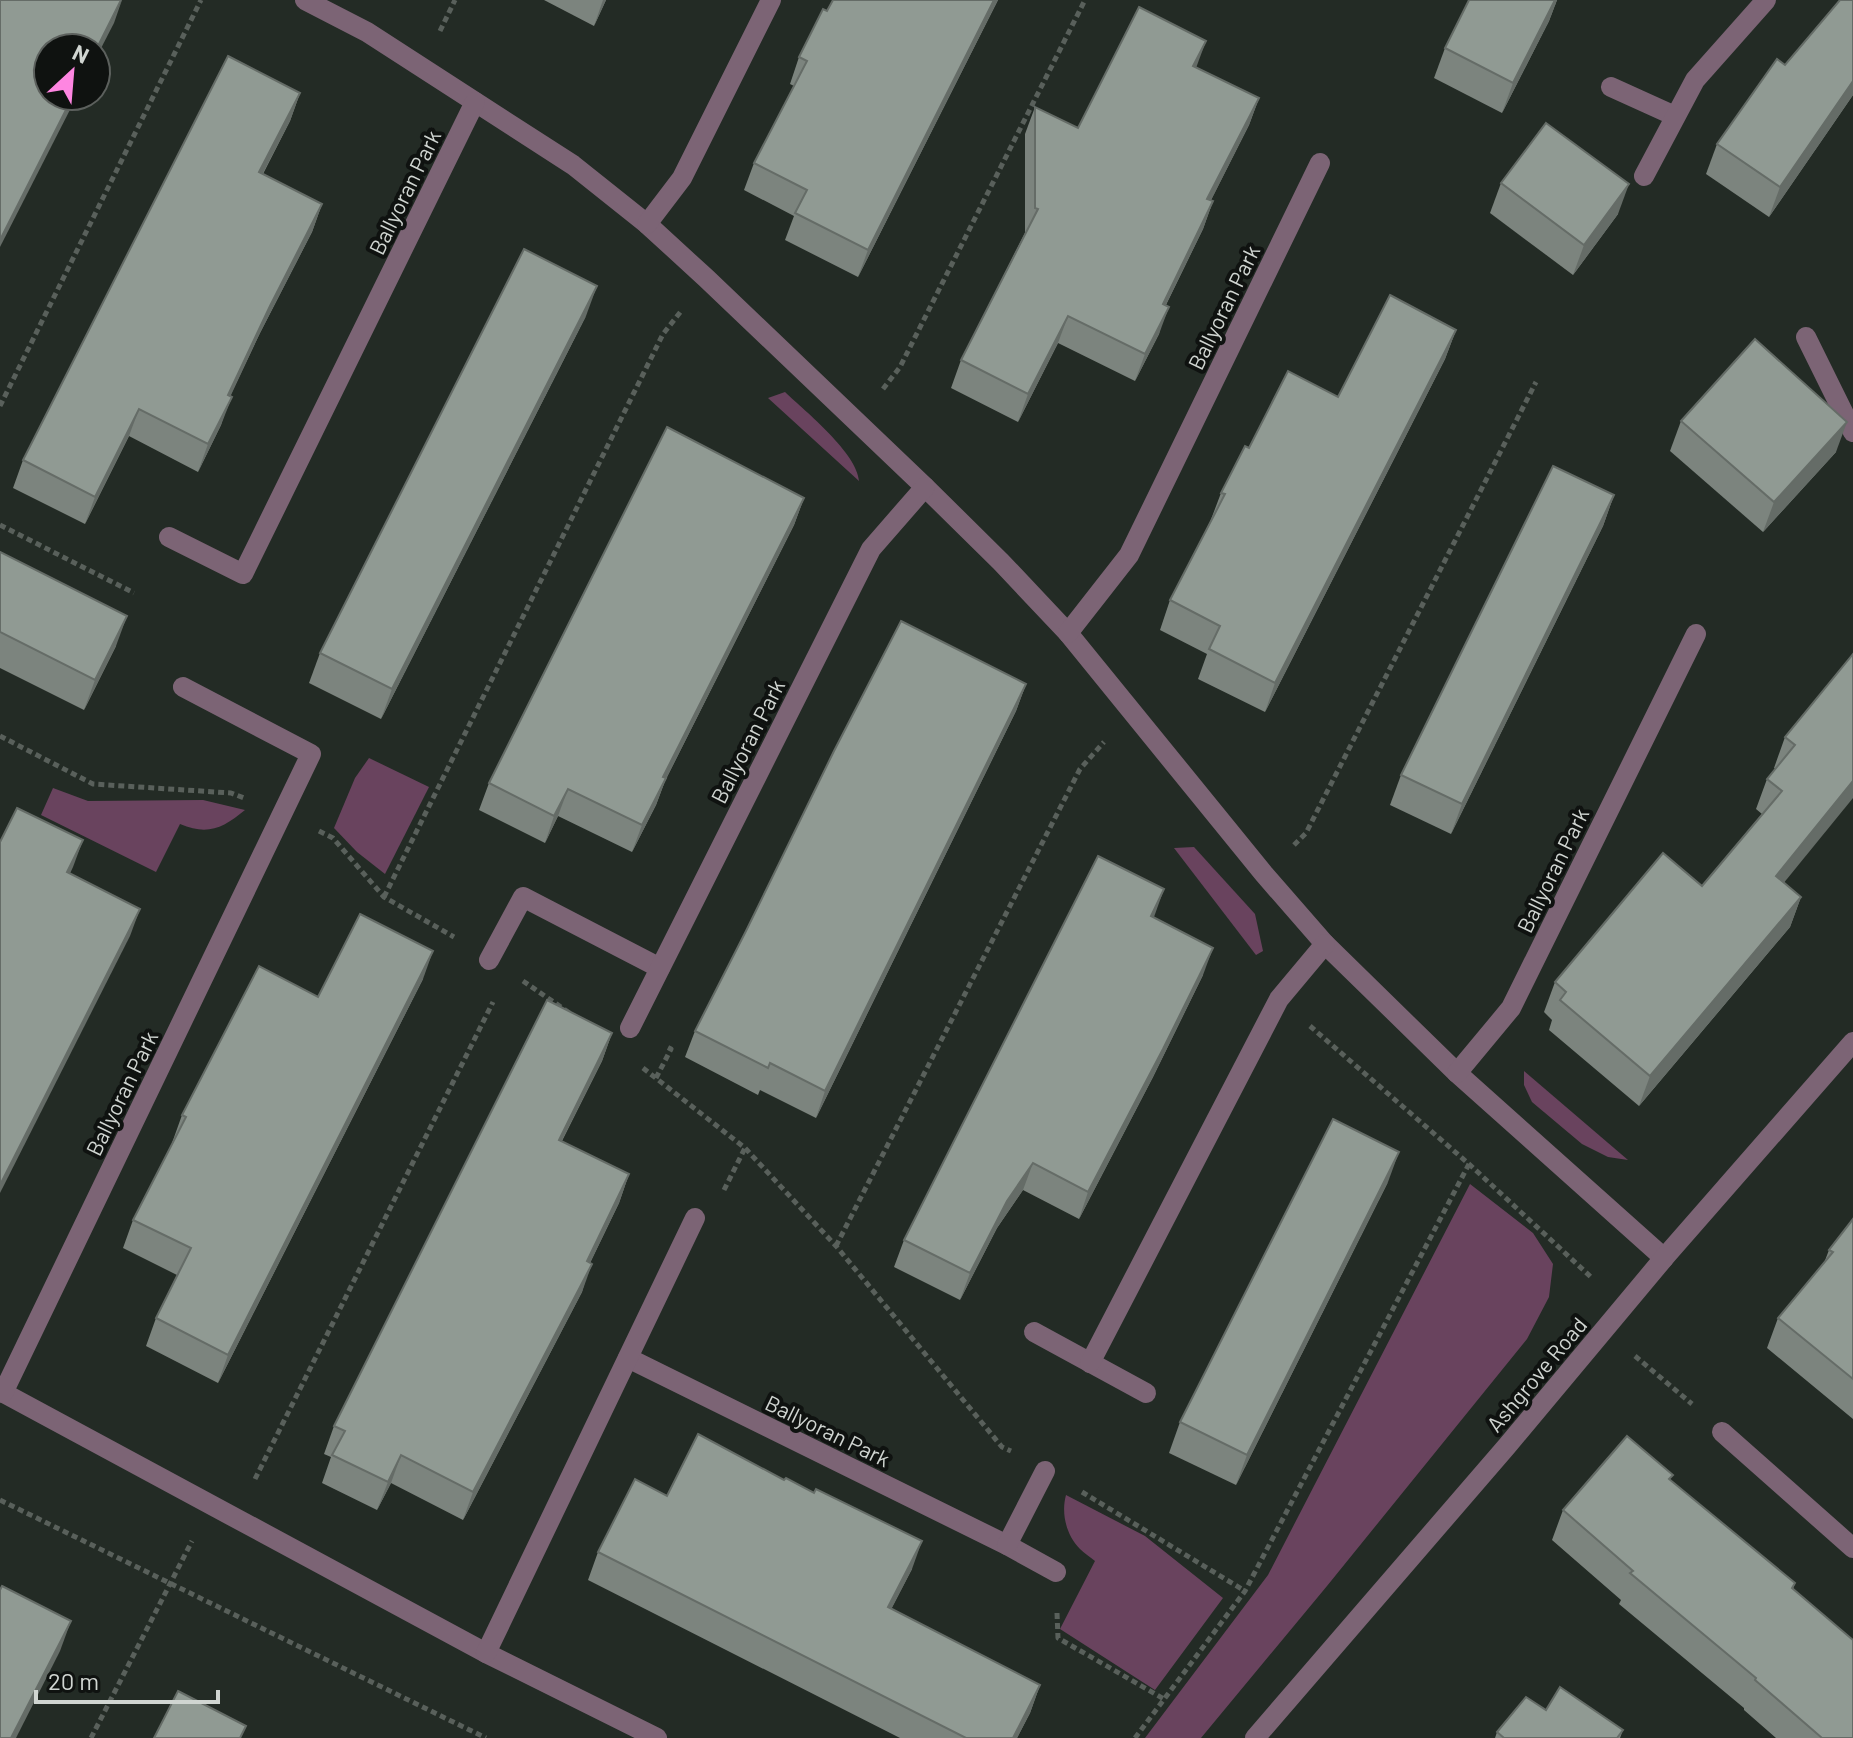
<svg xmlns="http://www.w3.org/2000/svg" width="1853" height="1738" font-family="Barlow,sans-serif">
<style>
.green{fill:#69435e}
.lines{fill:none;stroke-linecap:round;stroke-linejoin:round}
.path{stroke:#59605b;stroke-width:5;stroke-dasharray:6 4;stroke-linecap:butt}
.minor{stroke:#7c6475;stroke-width:20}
.wall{fill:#7c847e}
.shaded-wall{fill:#656c67}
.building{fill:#909a93;stroke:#656c67;stroke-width:2}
.labels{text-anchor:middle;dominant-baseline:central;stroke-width:8;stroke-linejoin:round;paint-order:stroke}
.street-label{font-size:22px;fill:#d0d5d1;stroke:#0f1210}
</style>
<rect width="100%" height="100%" fill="#232b25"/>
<g class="green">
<path d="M785,392C806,412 857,453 859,481L768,398Z"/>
<path d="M369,758L429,787L385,874L357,852L334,828L355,778Z"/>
<path d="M53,788L88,801L203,800L245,810C223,828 208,836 180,824L156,872L41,815Z"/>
<path d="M1194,847L1255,914L1263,951L1256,955L1174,848Z"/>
<path d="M1524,1071L1628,1160L1608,1157L1582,1144L1532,1102L1524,1085Z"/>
<path d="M1470,1184L1533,1233L1553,1264L1549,1297L1527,1339L1327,1586L1201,1738H1145L1268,1575Z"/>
<path d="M1066,1495L1145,1536L1223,1598L1155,1690L1060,1629L1095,1561C1090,1557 1084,1553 1080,1549C1066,1535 1061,1513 1066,1495Z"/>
</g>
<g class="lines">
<g class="path">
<path d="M440,31L455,0"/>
<path d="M883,389L900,367L1085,0"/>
<path d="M0,406L201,0"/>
<path d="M0,525L134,593"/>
<path d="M0,736L93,784L231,793L244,798"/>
<path d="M319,831L333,838L384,897L454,937"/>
<path d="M1294,845L1306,833L1536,382"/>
<path d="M384,897L663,334L682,310"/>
<path d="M523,981L574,1016"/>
<path d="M1310,1026L1469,1164L1592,1278"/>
<path d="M643,1068L745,1148L836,1246L1002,1447L1011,1451"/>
<path d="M656,1078L671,1049L667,1047"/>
<path d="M724,1190L745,1148"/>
<path d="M836,1246L1080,769L1104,742"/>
<path d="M1635,1356L1692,1404"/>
<path d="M255,1479L493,1002"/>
<path d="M1082,1492L1245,1591"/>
<path d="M0,1500L486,1738"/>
<path d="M1057,1613L1058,1638L1164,1699"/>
<path d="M91,1738L192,1541"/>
<path d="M1135,1738L1245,1591L1469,1164"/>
</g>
<g class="minor">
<path d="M305,0L367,32L573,165L647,224L706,278L925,487L1001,562L1068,633L1264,874L1325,944L1457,1073L1664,1258"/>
<path d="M1611,87L1675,116"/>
<path d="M1644,176L1695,80L1766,0"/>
<path d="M647,224L682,178L771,0"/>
<path d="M1806,337L1853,432"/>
<path d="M169,537L243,574L475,102"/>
<path d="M1068,633L1129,555L1320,163"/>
<path d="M489,960L523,897L660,968"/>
<path d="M630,1028L871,549L925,487"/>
<path d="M1457,1073L1511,1008L1696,634"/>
<path d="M1034,1332L1146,1393"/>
<path d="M628,1358L1007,1545L1056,1572"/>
<path d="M1090,1363L1279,999L1325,944"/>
<path d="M0,1391L486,1653L657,1738"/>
<path d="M3,1393L311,754L183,687"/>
<path d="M1722,1432L1853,1548"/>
<path d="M1007,1545L1045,1471"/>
<path d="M486,1653L695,1218"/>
<path d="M1255,1738L1507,1446L1664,1258L1853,1042"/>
</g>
</g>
<g class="wall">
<path d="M544,0H606L594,26Z"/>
<path d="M833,0H998L858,277L785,240L794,216L744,190L754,163L794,86L790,84L799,57Z"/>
<path d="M1555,0H1557L1549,21L1502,113L1434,78L1445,48Z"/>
<path d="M1853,0V95L1769,217L1706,174L1717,144L1785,65Z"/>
<path d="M1196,67L1259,98L1249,125L1211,200L1213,201L1203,229L1166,305L1159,334L1135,381L1058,343L1018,422L951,388L961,360L1025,233V134L1035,107L1078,128Z"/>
<path d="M300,93L290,121L263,174L322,204L312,232L260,333L230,396L221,425L198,472L129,436L85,524L13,488L23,460Z"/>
<path d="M1501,183L1618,214L1573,275L1490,213Z"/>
<path d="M586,316L381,719L309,683L320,653Z"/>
<path d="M1456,330L1445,359L1265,712L1198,679L1207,654L1160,630L1170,600L1210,522L1221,493L1249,448Z"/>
<path d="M1681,421L1836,452L1763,532L1670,451Z"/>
<path d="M1614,495L1603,526L1451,834L1390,805L1401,775Z"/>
<path d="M804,498L794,525L665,781L656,805L632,852L558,816L545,843L479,810L489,783Z"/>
<path d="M0,552L116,646L84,710L0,668Z"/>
<path d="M1853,654L1784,883L1801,897L1790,927L1639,1106L1549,1030L1552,1020L1544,1012L1555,982L1702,886L1762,814L1756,809L1767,779L1776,769L1774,768L1785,737Z"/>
<path d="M1026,684L1016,711L816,1118L760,1090L758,1095L685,1057L695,1031Z"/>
<path d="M1154,917L1203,975L1153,1077L1079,1219L1023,1190L997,1228L960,1300L894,1267L904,1240Z"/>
<path d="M423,979L218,1383L146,1346L156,1318L177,1275L123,1248L133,1220L173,1143H172L182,1115L318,997Z"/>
<path d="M612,1033L602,1061L562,1141L629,1174L619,1203L590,1263L582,1292L463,1520L391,1483L377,1510L322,1483L331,1457L324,1454L334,1426Z"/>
<path d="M1388,1182L1236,1485L1169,1453L1180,1422Z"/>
<path d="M1853,1219V1419L1767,1348L1778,1318L1824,1263L1829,1250Z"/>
<path d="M1671,1481L1795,1583L1793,1589L1853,1738H1776L1744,1710V1708L1619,1604L1621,1600L1552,1540L1563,1510Z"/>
<path d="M667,1496L912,1569L891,1609L1040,1685L1030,1713L1017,1738H900L588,1580L598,1552Z"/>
<path d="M1546,1710L1623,1730L1620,1738H1495L1497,1732Z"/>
</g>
<g class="shaded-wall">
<path d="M122,0L114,23L96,58V50Z"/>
<path d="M603,0H606L594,26Z"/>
<path d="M994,0H998L858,277L868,250Z"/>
<path d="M1555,0H1557L1549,21L1502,113L1513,83Z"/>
<path d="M1206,41L1196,68L1193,66Z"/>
<path d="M1853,81V95L1769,217L1780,187Z"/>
<path d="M300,93L290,121L249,200L259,172Z"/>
<path d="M73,96H77L0,247V240Z"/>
<path d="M1259,98L1249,125L1198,226L1207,199Z"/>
<path d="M1629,184L1618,214L1573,275L1584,245Z"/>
<path d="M1213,201L1203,229L1153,331L1163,304Z"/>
<path d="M322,204L312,232L260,333L218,423L228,395L270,306Z"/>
<path d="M597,286L586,316L381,719L392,689Z"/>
<path d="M1169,307L1159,334L1135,381L1145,354Z"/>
<path d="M1068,316L1058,343L1018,422L1028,394Z"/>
<path d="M1456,330L1445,359L1265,712L1275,683Z"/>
<path d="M232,397L221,425L198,472L208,444Z"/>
<path d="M139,409L129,436L85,524L95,497Z"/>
<path d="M1847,422L1836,452L1763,532L1774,502Z"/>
<path d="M1614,495L1603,526L1451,834L1462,804Z"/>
<path d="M804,498L794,525L665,781L656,805L632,852L642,825L663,777Z"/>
<path d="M127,616L116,646L84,710L95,680Z"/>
<path d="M1026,684L1016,711L816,1118L825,1091Z"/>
<path d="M1853,781V798L1765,906L1776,876Z"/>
<path d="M568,789L558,816L545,843L554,816Z"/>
<path d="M83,840L73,867L58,899L67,872Z"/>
<path d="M1164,889L1154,917L1141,943L1151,916Z"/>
<path d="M1801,897L1790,927L1639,1106L1650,1076Z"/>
<path d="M140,909L130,936L0,1193V1185Z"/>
<path d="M1213,948L1203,975L1153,1077L1079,1219L1088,1192Z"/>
<path d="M433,951L423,979L218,1383L228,1355Z"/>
<path d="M612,1033L602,1061L548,1168L559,1140Z"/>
<path d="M1399,1152L1388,1182L1236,1485L1247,1455Z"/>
<path d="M1033,1163L1023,1190L997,1228L960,1300L970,1273L1007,1201Z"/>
<path d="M629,1174L619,1203L577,1290L587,1261Z"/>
<path d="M592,1264L582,1292L463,1520L473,1492Z"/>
<path d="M401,1455L391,1483L377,1510L388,1482Z"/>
<path d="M922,1541L912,1569L878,1635L888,1607Z"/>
<path d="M71,1621L60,1651L16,1738H11Z"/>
<path d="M1040,1685L1030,1713L1017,1738H1013Z"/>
</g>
<g class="building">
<path d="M0,0H121L96,50V48H48V96H73L0,240Z"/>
<path d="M833,0H994L868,250L795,213L807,190L754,163L807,61L799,57L823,9L827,11Z"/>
<path d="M1469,0H1555L1513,83L1445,48Z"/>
<path d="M1840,0H1853V81L1780,187L1717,144L1777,59L1785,65Z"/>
<path d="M1139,7L1206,41L1193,66L1259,98L1207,199L1213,201L1163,304L1169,307L1145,354L1068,316L1028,394L961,360L1038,209L1035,208V107L1078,128Z"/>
<path d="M228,56L300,93L259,172L322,204L270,306L228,395L232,397L208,444L139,409L95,497L23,460Z"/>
<path d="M1546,123L1629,184L1584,245L1501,183Z"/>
<path d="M524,249L597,286L392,689L320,653Z"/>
<path d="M1390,295L1456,330L1275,683L1209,649L1220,626L1170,600L1225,494L1221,493L1245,446L1249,448L1288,371L1338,397Z"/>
<path d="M1755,339L1847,422L1774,502L1681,421Z"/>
<path d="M667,427L804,498L663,777L666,778L642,825L568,789L554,816L489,783Z"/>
<path d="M1553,466L1614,495L1462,804L1401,775Z"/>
<path d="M0,552L127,616L95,680L0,632Z"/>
<path d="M901,621L1026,684L825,1091L770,1063L768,1068L695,1031L746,931L834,751Z"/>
<path d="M1853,654V781L1776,876L1801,897L1650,1076L1560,1000L1566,992L1555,982L1663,853L1702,886L1782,791L1767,779L1795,745L1785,737Z"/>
<path d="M17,808L83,840L67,872L140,909L0,1185V842Z"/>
<path d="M1098,856L1164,889L1151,916L1213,948L1163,1049L1088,1192L1033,1163L1007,1201L970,1273L904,1240Z"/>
<path d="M360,914L433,951L228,1355L156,1318L191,1248L133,1220L186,1117L182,1115L259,966L318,997Z"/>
<path d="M547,1000L612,1033L559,1140L629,1174L587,1261L592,1264L473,1492L401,1455L388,1482L332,1455L345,1431L334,1426Z"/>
<path d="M1333,1119L1399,1152L1247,1455L1180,1422Z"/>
<path d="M1853,1219V1379L1778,1318L1833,1252L1829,1250Z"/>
<path d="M698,1434L784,1480L786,1478L814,1493L816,1489L922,1541L888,1607L1040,1685L1013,1738H966L598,1552L635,1479L667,1496Z"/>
<path d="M1627,1436L1673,1475L1669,1479L1795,1583L1792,1588L1853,1640V1738H1822L1755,1680L1756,1678L1630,1573L1633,1571L1563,1510Z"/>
<path d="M2,1586L71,1621L11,1738H0V1590Z"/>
<path d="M1560,1687L1623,1730L1617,1738H1504L1497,1732L1526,1697L1546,1710Z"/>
<path d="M178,1691L246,1726L240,1738H154Z"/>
</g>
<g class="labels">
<g class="street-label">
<text transform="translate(404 192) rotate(-64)">Ballyoran Park</text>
<text transform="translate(1223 307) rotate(-64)">Ballyoran Park</text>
<text transform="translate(747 741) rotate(-63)">Ballyoran Park</text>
<text transform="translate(1552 870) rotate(-64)">Ballyoran Park</text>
<text transform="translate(121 1093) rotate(-64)">Ballyoran Park</text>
<text transform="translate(1536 1374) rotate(-50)">Ashgrove Road</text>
<text transform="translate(828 1430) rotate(26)">Ballyoran Park</text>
</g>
</g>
<g transform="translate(72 72) rotate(26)"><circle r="38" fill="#0f1210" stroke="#5c605d" stroke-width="2"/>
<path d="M0-6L14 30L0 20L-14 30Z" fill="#fe86e1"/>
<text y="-12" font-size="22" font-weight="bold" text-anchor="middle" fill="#d0d5d1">N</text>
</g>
<path d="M36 1690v12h182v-12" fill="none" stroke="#d0d5d1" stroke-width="4"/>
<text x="48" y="1690" font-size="24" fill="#d0d5d1" stroke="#0f1210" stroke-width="6" paint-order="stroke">20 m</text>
</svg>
